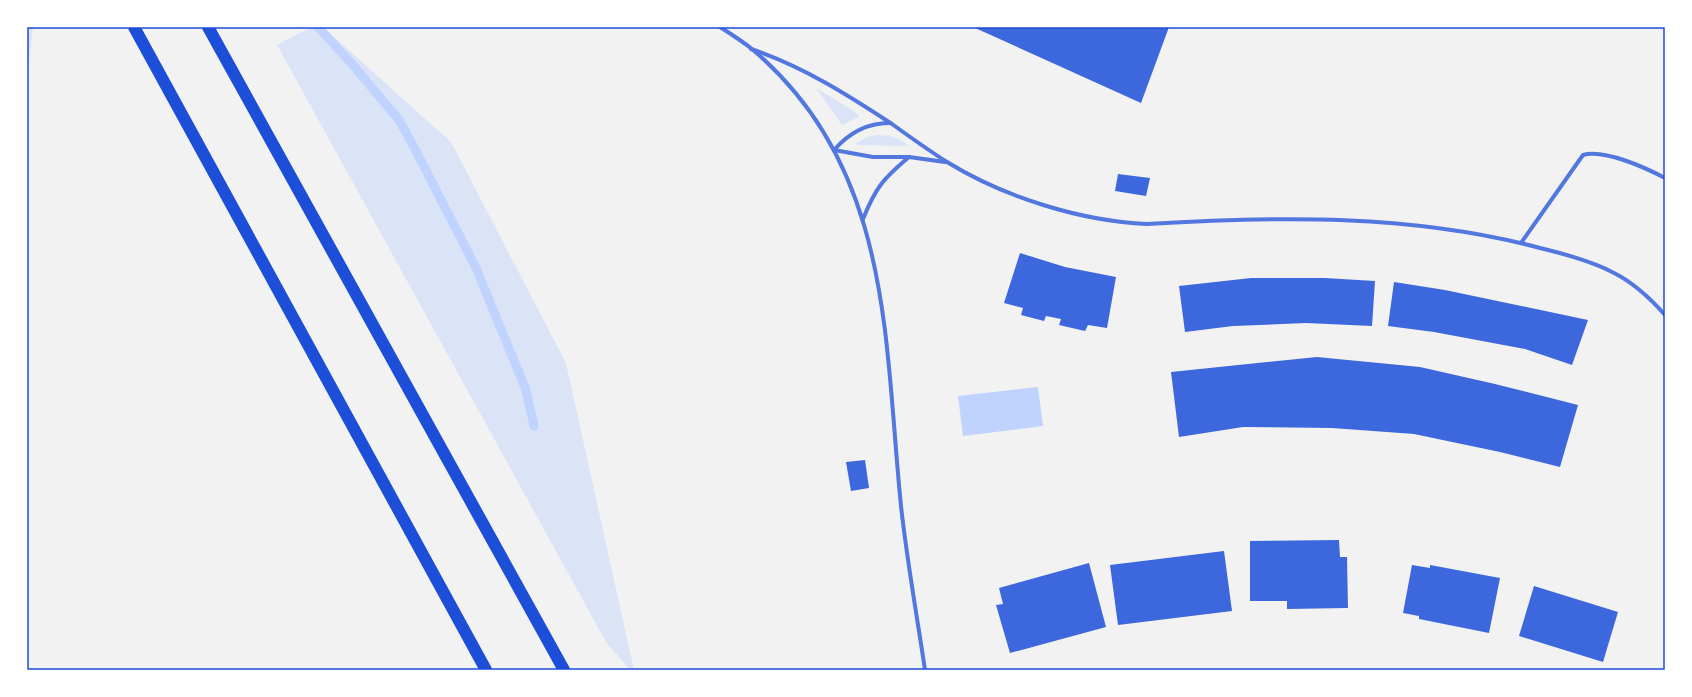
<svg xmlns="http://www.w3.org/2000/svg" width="1692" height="697" font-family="'Exo 2',sans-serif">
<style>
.green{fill:#dbe4f7}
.water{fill:#bfd3fe}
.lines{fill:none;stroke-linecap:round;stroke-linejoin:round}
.stream{stroke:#bfd3fe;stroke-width:9}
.building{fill:#3d67dc}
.minor{stroke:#5277de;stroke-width:4}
.motorway{stroke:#1d4ed8;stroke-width:12}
.neatline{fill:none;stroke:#1d4ed8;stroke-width:1.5}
</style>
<rect width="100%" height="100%" fill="#f2f2f2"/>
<g class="green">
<path d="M27,27H33L27,80Z"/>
<path d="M311,27H323L451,142L566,363L634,670H630L606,642L277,45Z"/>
<path d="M816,88L858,114L859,117L842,125Z"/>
<path d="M876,135C886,135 902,137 908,146L858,145L856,143L868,137Z"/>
</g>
<path class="water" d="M1038,387L1043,426L963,436L958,396Z"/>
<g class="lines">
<path class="stream" d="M318,27L353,65L399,120L416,151L476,268L526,390L534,426"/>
</g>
<g class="building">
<path d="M973,27H1169L1141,103Z"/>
<path d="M1118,174L1150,178L1146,196L1115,191Z"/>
<path d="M1020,253L1065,267L1116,277L1107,328L1088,325L1085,331L1059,325L1061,319L1046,316L1044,321L1021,315L1023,308L1004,303Z"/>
<path d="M1251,278H1325L1375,281L1372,326L1306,323L1233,326L1185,332L1179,286Z"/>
<path d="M1394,282L1445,290L1588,320L1572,365L1525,349L1434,332L1388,326Z"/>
<path d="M1317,357L1420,367L1495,384L1578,405L1560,467L1500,452L1414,434L1332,428L1243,427L1179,437L1171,372Z"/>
<path d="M865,460L869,488L851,491L846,462Z"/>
<path d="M1339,540L1340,557H1347L1348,608L1287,609V601H1250V541Z"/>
<path d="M1224,551L1232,611L1118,625L1110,565Z"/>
<path d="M1089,563L1106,627L1010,653L996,605L1003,604L999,588Z"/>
<path d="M1412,565L1430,568V565L1500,578L1489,633L1419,619V616L1403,613Z"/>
<path d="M1534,586L1618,612L1603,662L1519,636Z"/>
</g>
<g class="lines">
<g class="minor">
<path d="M720,27C731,34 742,41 752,49C893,169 884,339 901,506C907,561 917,616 925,670"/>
<path d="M751,49C802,66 848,95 892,124C910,137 928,150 947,162C1004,197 1080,221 1147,224C1278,216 1413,214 1540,248C1565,254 1592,261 1614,273C1634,283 1650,298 1665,315"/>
<path d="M834,150L873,157H909"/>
<path d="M834,150C849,133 867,123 889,123"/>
<path d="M863,219C876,187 883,179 909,157L945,162"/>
<path d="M1521,243L1583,155C1605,149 1646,168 1665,178"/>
</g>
<g class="motorway">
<path d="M134,27L486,670"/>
<path d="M208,27L564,670"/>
</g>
</g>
<rect width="1692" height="697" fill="none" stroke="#ffffff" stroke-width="56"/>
<rect x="28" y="28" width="1636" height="641" class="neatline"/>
</svg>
